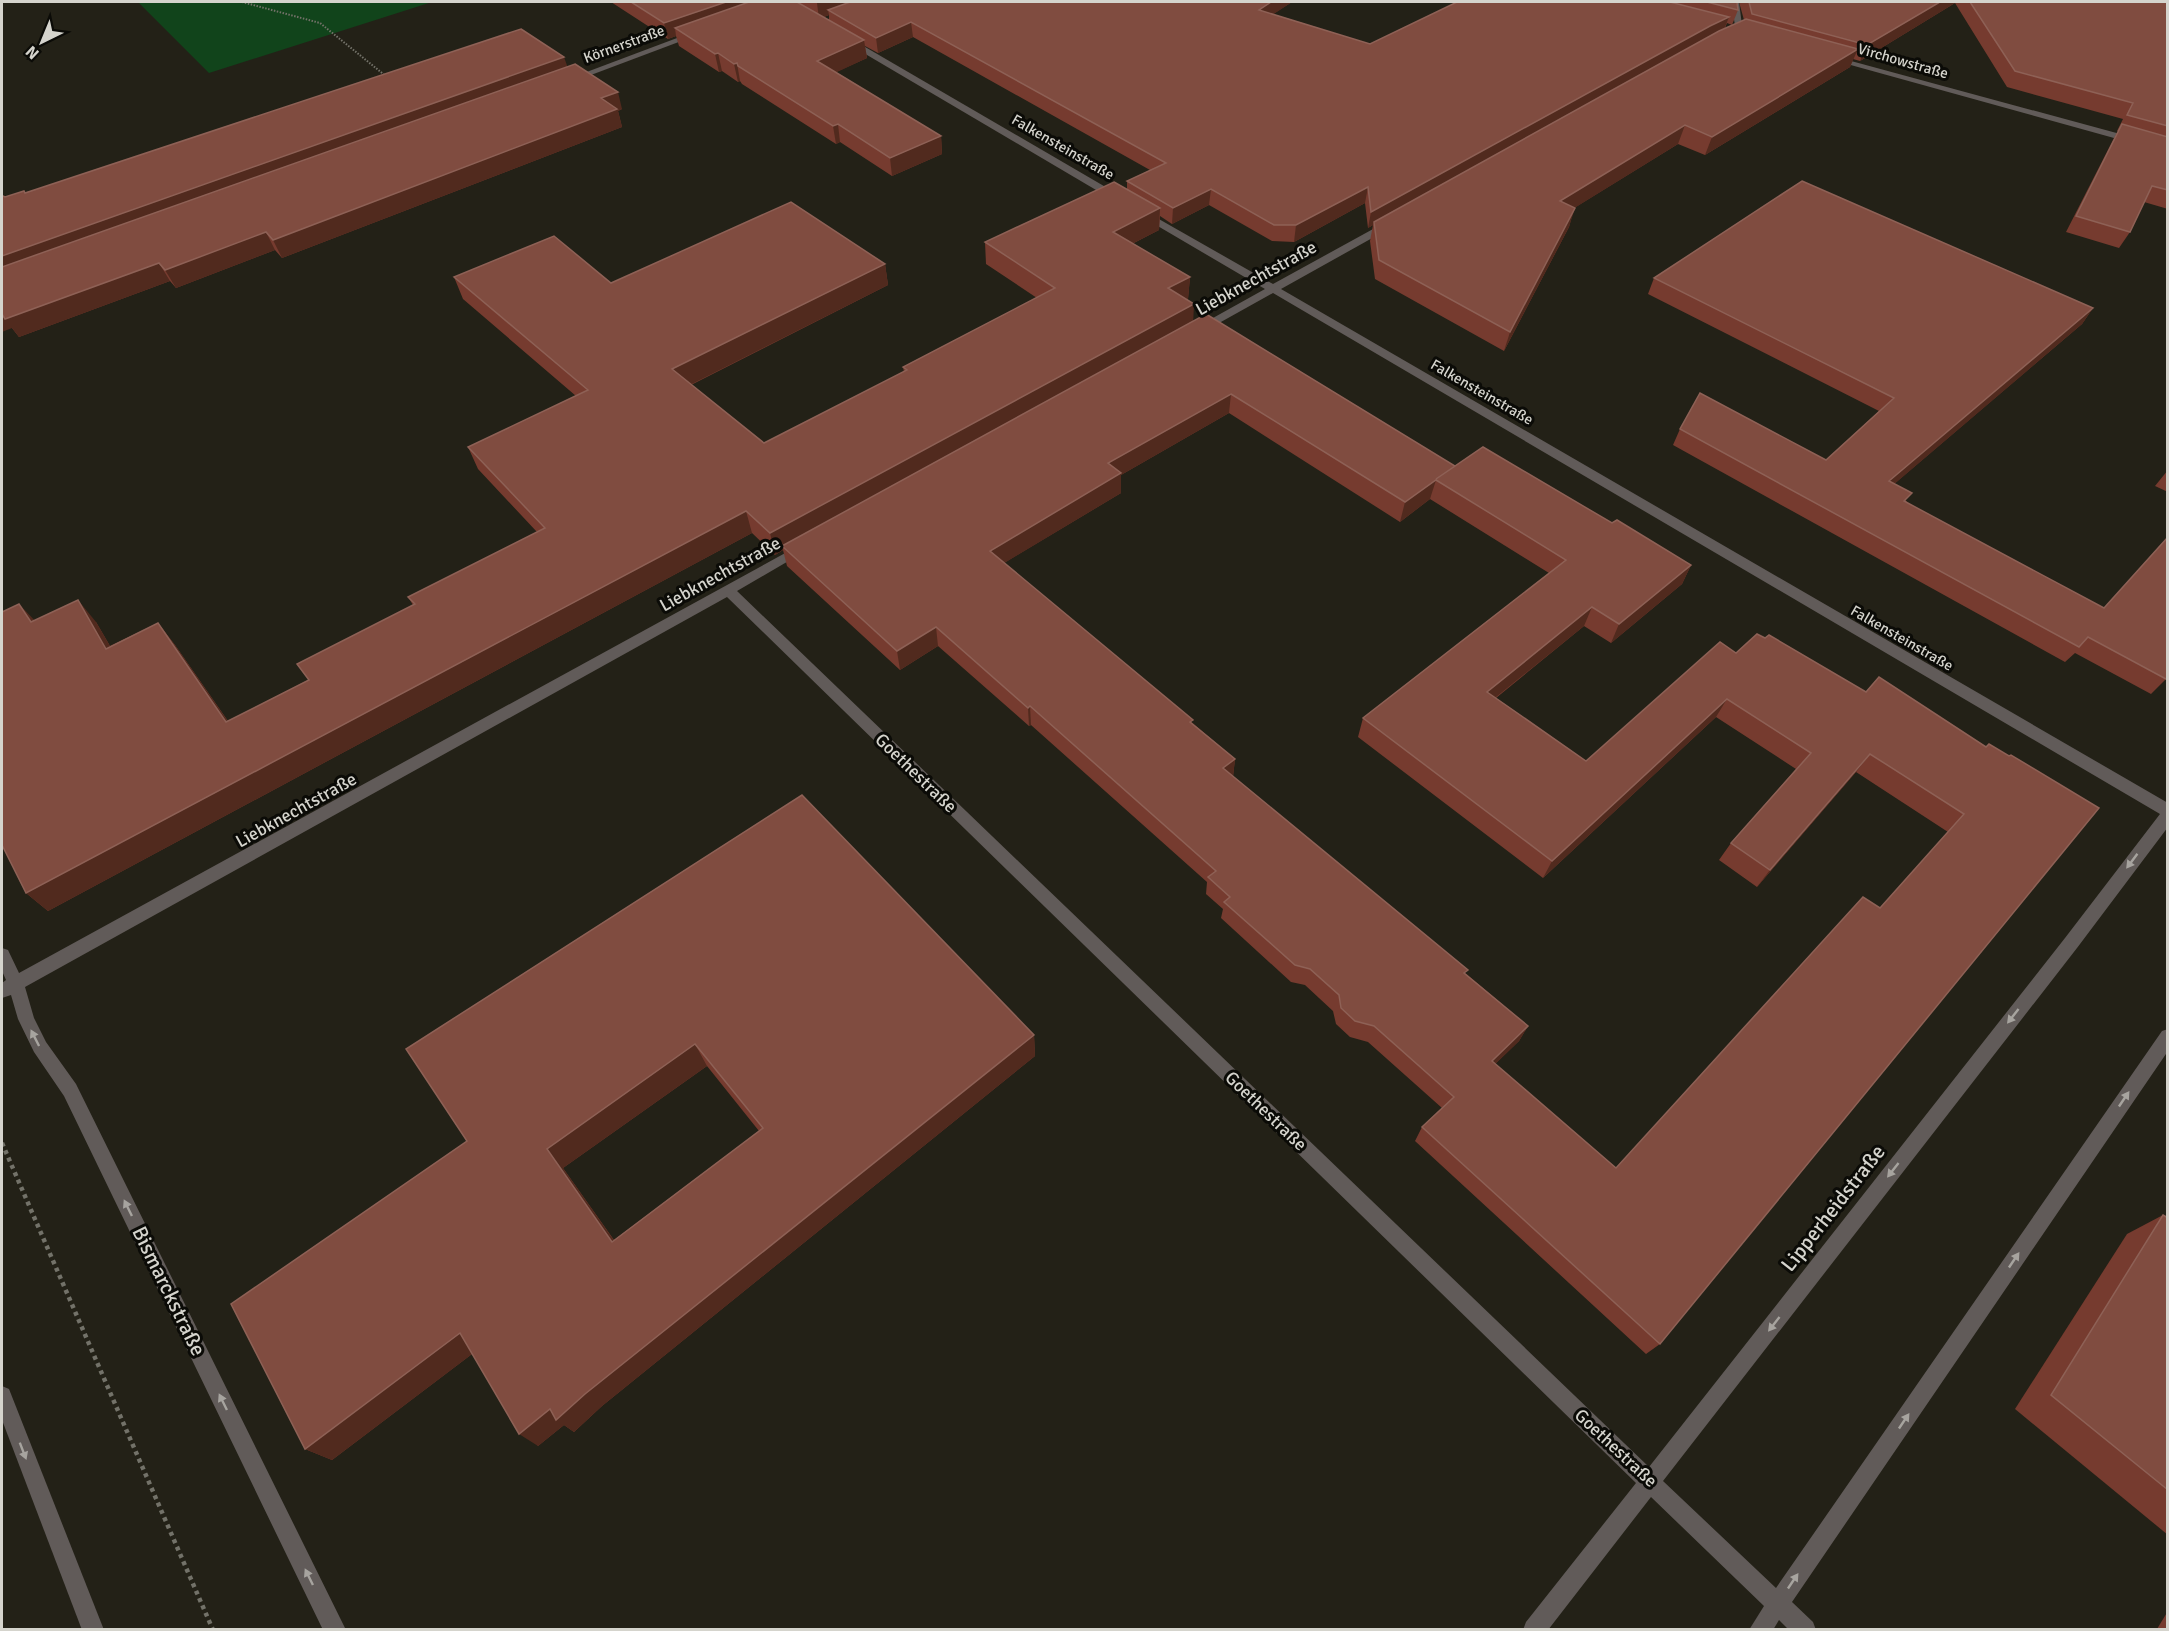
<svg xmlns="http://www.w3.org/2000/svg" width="2169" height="1631" font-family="Signika,sans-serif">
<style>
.green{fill:#11441b}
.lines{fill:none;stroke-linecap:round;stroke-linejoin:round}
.path-far1{stroke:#737269;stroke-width:2;stroke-dasharray:1.5 1.5;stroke-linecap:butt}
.path{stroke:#737269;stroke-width:4.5;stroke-dasharray:4 4;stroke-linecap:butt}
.minor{fill:#615b59;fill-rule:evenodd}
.wall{fill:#763b2f;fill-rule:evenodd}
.shaded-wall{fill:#512a1e}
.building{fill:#804c40;stroke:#8e6156;stroke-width:1.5;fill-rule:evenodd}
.oneway{fill:#a7a49f}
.labels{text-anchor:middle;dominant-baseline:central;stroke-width:6;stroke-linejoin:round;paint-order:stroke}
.far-street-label{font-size:15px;fill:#d5d4cd;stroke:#0b0b07}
.street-label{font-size:18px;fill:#d5d4cd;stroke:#0b0b07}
.near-street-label{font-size:21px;fill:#d5d4cd;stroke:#0b0b07}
</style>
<rect width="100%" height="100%" fill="#232117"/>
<path class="green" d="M138,2H432L209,73Z"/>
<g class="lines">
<path class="path-far1" d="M242,2L320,23L387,77"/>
<path class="path" d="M2,1143L213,1630"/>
<g class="minor">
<path d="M1731,2H1739L1743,33L1736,31Z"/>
<path d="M693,32L700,34L575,81L568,79Z"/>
<path d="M848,37L1121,196L1122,198L1113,200L845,42L844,40Z"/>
<path d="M1829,55L2168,147V153L1829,59Z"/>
<path d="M1143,210L1273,284L1384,223H1392V227L1281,289L2168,803V827L2077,948L1663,1481L1776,1588L2162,1031L2168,1029V1051L1792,1602L1813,1622L1816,1630H1789L1779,1620L1773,1630H1749L1764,1606L1651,1497L1548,1630H1523L1526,1622L1636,1483L727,597L25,987L34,1018L46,1042L76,1084L346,1630H323L64,1096L34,1052L18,1019L11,995L2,998V983L6,980L2,971V948L8,950L19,973L798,546H808L809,549L737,591L1649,1467L2065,938L2160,814L1273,293L1203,332H1195V328L1265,289L1139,215L1138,213Z"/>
<path d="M2,1386L9,1389L104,1630H82L2,1420Z"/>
</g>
</g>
<g class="wall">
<path d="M611,2H1292L1273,14L1370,44L1457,2H1737L1738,10L1732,25L1744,20L1739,2H2168V209L2144,202L2130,232L2119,248L2066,232L2113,140L2118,131H2117L2123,119L2007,87L1955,3L1860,61L1853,59L1850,67L1705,155L1678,144L1574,208L1569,227L1504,351L1375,279L1370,241L1373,225L1368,228L1365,203L1294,242L1272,241L1209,205L1172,224L1160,216L1159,230L1132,244L1190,277L1188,299L1187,300L1193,321L1455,466L1612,523L1691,565L1682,584L1611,643L1584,626L1496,698L1586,761L1736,653L1765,638L1866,692L1986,747L2009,756L1660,1344L1646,1354L1415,1141L1422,1127L1442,1108L1368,1042L1350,1037L1336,1024L1333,1011L1305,985L1291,982L1221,918L1223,909L1206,894L1207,882L1031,725L1029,726L938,646L900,670L787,566L783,550L775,555L752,533L48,911L26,893L34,620L96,622L110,646L158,623L175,645L228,721L308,680L413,605L408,597L537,532L478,469L468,447L576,396L463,299L454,277L611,283L885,264L888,285L691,385L764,443L904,372L903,367L1037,298L986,264L985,242L1127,189V181L1150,170L913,37L878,53L865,46L867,58L836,72L941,136L942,154L892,176L840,142L836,144L742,84L740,81L738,82L722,71L719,72L679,46L676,36L668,39ZM829,15V20L824,17ZM1727,23L1732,25L1725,28ZM1229,413L1400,522L1430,499L1549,573L1363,718L1358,737L1543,878L1716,717L1796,769L1731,843L1719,860L1757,887L1856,772L1948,832L1880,908L1616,1168L1495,1064L1519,1041L1528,1026L1233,777L1235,759L1004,563L1121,493V475Z"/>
<path d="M567,67L622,109L618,111L622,127L282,258L275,250L176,288L170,281L19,337L12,328L5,197Z"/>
<path d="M1654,278L2093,308L2082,324L1894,484L1907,502L2168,677L2151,694L2075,653L2065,662L1673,445L1680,429L1826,460L1879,411L1648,294Z"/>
<path d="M2168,470V492L2155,486Z"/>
<path d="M1034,1035L1035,1056L602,1406L574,1432L564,1425L538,1446L472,1354L332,1460L305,1449L467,1141L406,1049ZM707,1066L759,1131L614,1240L563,1168Z"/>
<path d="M2163,1215L2168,1218V1535L2015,1409L2127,1234Z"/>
<path d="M2168,1611V1629H2157Z"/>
</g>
<g class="shaded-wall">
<path d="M726,2H771L675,28L676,36L668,39L664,23Z"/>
<path d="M823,2H868L828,10L829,15L819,19L817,3Z"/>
<path d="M1271,2H1292L1257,25L1259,10Z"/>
<path d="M1940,2H1955V3L1860,61L1867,45Z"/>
<path d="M1729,17L1723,32L1374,222L1373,225L1368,228L1371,212L1710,26Z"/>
<path d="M911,22L913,37L878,53L876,38Z"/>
<path d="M864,40L867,58L820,80L817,61Z"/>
<path d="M1858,49L1850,67L1705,155L1712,137Z"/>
<path d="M718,53L722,71L719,72L715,54Z"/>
<path d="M564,57L570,74L2,279V256Z"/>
<path d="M737,63L740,81L738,82L734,64Z"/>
<path d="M618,92L622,109L618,111L622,127L282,258L273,240L601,98Z"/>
<path d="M838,124L840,142L836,144L833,126Z"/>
<path d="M1685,125L1678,144L1555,220L1560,201Z"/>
<path d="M941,136L942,154L892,176L890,158Z"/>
<path d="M1368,187L1365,203L1294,242L1296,225Z"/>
<path d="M1211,189L1209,205L1172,224L1173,208Z"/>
<path d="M1160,208L1159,230L1112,254L1113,232Z"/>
<path d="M1575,208L1569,227L1504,351L1510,332Z"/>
<path d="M266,232L275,250L176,288L165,270Z"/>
<path d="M159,263L170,281L19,337L12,328L2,332V314Z"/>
<path d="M885,264L888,285L678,391L672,369Z"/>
<path d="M1190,277L1188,299L1167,310L1168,288Z"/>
<path d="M1194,304L1193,326L782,546L783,550L775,555L770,533Z"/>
<path d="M2093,308L2082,324L1879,497L1889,481Z"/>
<path d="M1231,394L1229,413L1121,475V493L991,571L990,551L1108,463Z"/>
<path d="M1436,480L1430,499L1400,522L1405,502Z"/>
<path d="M746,511L752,533L48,911L26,893Z"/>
<path d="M1691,565L1682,584L1611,643L1619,624Z"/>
<path d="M78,600L96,622L124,670L106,649Z"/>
<path d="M19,604L39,625L31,622Z"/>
<path d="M1592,607L1584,626L1480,710L1487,692Z"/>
<path d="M158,623L175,645L243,743L226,722Z"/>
<path d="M936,627L938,646L900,670L897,651Z"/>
<path d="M1727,699L1716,717L1543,878L1552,861Z"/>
<path d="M1030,706L1031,725L1029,726L1028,708Z"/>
<path d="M1870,754L1856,772L1757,887L1770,870Z"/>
<path d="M1235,759L1233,777L1223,768Z"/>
<path d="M1528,1026L1519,1041L1483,1076L1492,1061Z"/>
<path d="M1034,1035L1035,1056L602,1406L574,1432L564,1425L538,1446L519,1434L550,1409L585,1394Z"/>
<path d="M695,1044L707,1066L563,1168L627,1259L612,1242L547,1149Z"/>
<path d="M460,1333L480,1348L332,1460L305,1449Z"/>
</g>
<g class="building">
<path d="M631,2H726L664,23Z"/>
<path d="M749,2H797L864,40L817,61L941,136L890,158L838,124L833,126L738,66L737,63L734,64L718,53L715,54L675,28Z"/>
<path d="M850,2H1271L1259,10L1370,44L1457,2H1670L1729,17L1710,26L1371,212L1368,187L1296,225H1274L1211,189L1173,208L1127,181L1166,163L911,22L876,38L828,10Z"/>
<path d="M1707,2H1737L1738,10Z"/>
<path d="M1749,2H1940L1867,45L1752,14Z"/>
<path d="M1970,2H2168V126L2127,115L2133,103L2015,71Z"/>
<path d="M1746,19L1858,49L1712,137L1685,125L1560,201L1575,208L1510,332L1379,260L1374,222L1719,31Z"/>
<path d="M521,29L564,57L2,256V196H3L5,197L24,191L25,193Z"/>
<path d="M575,64L618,92L601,98L617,109L273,240L266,232L165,270L159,263L5,319L2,314V267Z"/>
<path d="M2122,124L2168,137V190L2152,186L2130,232L2076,216Z"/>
<path d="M1802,181L2093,308L1889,481L1912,493L1904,501L2104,608L2168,537V677L2166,679L2088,637L2079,647L1680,429L1700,393L1826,460L1894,398L1654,278Z"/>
<path d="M1114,182L1160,208L1113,232L1190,277L1168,288L1194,304L770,533L746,511L26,893L2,845V612L19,604L31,622L78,600L106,649L158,623L226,722L309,680L297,664L415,604L408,597L545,528L468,447L588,390L454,277L554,236L611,283L791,202L885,264L672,369L764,443L907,370L903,367L1055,288L985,242Z"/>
<path d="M1206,314L1455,466L1436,479L1483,447L1612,523L1617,520L1691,565L1619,624L1592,607L1487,692L1586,761L1720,642L1736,653L1757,634L1765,638L1769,635L1866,692L1879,677L1986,747L1989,744L2009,756L2011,755L2099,808L1660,1344L1422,1127L1454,1097L1374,1026L1355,1021L1341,1008L1339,995L1310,969L1295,965L1224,902L1230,897L1208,877L1216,871L1030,706L1028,708L936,627L897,651L782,546ZM1231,394L1405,502L1436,480L1566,560L1363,718L1552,861L1727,699L1811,753L1731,843L1770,870L1870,754L1964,814L1880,908L1863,897L1616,1168L1492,1061L1528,1026L1464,973L1468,970L1223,768L1235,759L1190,722L1193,720L990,551L1121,473L1108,463Z"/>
<path d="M802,795L1034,1035L585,1394L556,1420L550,1409L519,1434L460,1333L305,1449L231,1304L467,1141L406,1049ZM695,1044L763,1128L612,1242L547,1149Z"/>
<path d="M2163,1215L2168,1218V1490L2051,1395Z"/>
</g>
<defs><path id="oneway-solid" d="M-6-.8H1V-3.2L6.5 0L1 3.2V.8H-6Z" transform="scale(1.5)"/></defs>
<g class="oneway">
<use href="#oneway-solid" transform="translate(2132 861) rotate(127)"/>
<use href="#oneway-solid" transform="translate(2013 1016) rotate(128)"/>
<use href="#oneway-solid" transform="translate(35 1038) rotate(-117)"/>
<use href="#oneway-solid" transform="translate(2124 1099) rotate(-56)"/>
<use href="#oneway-solid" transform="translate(1893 1170) rotate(128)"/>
<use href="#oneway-solid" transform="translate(128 1208) rotate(-116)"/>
<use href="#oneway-solid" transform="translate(2014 1260) rotate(-56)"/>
<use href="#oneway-solid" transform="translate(1774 1324) rotate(128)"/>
<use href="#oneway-solid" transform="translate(223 1402) rotate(-116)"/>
<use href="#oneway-solid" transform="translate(1904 1421) rotate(-56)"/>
<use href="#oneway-solid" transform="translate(23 1451) rotate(69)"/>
<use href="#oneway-solid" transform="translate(309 1577) rotate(-116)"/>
<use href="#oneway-solid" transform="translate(1793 1581) rotate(-56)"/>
</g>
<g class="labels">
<g class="far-street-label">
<text transform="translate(624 44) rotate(-20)">Körnerstraße</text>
<text transform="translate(1903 61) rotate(16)">Virchowstraße</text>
<text transform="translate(1063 147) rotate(30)">Falkensteinstraße</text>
<text transform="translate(1482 392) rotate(30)">Falkensteinstraße</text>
<text transform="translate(1902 638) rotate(30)">Falkensteinstraße</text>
</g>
<g class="street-label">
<text transform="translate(1256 278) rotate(-29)">Liebknechtstraße</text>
<text transform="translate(720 574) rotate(-29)">Liebknechtstraße</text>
<text transform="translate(916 773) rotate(44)">Goethestraße</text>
<text transform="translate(296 810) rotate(-29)">Liebknechtstraße</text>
<text transform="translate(1266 1111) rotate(44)">Goethestraße</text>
<text transform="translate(1616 1448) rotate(43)">Goethestraße</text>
</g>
<g class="near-street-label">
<text transform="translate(1833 1208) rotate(-52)">Lipperheidstraße</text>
<text transform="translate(169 1291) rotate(64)">Bismarckstraße</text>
</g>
</g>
<rect width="2169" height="1631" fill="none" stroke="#d5d4cd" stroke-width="6"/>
<g transform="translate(42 42) rotate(223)" stroke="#0b0b07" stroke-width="4.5" paint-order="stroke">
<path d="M0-4.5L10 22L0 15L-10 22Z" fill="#d5d4cd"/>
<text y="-9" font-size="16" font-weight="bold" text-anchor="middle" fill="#d5d4cd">N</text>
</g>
</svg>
